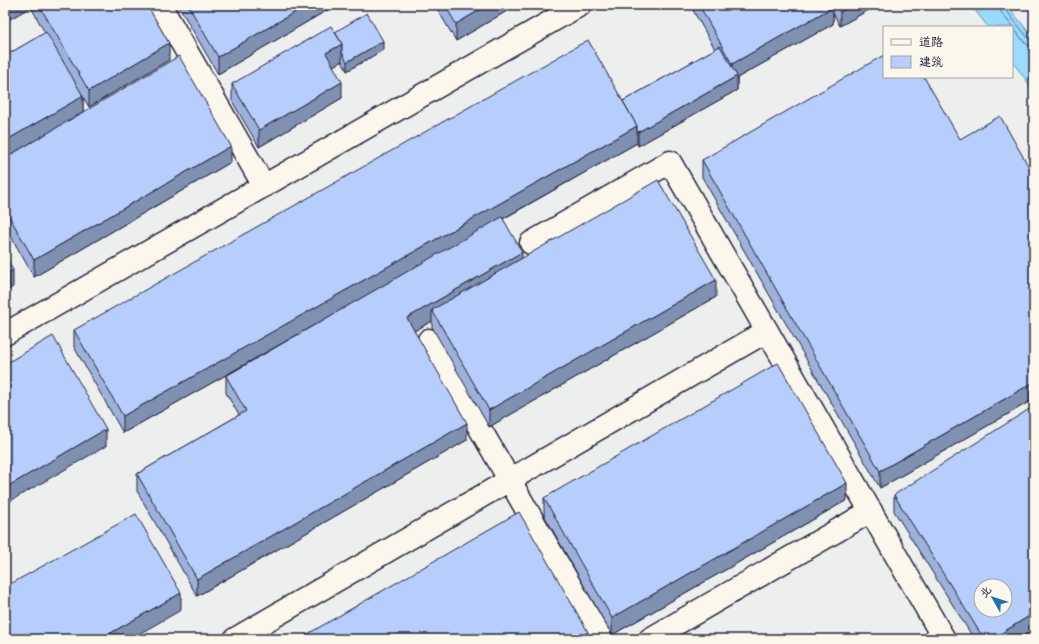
<svg xmlns="http://www.w3.org/2000/svg" width="1039" height="644" font-family="Sriracha,'LXGW WenKai TC',sans-serif">
<style>
.water{fill:#9adafc;stroke:#6a90af}
.lines{fill:none;stroke-linecap:round;stroke-linejoin:round}
.shore{stroke:#526c88;stroke-width:1}
.minor-casing{stroke:#22223b;stroke-width:25}
.minor{stroke:#fbf7ec;stroke-width:22}
.wall{fill:#9db1da;stroke:#22223b}
.shaded-wall{fill:#8090b1;stroke:#22223b}
.building{fill:#b7cefd;stroke:#22223b;fill-rule:evenodd}
</style>
<rect width="100%" height="100%" fill="#edefef"/>
<filter id="ink" filterUnits="userSpaceOnUse"><feTurbulence type="fractalNoise" baseFrequency=".025" numOctaves="2"/><feDisplacementMap in="SourceGraphic" scale="8" xChannelSelector="R" yChannelSelector="G"/><feConvolveMatrix kernelMatrix="1 2 1 2 8 2 1 2 1" color-interpolation-filters="sRGB"/></filter>
<g filter="url(#ink)">
<path class="water" d="M971,5H1007L1034,39V91L1012,61V27H988Z"/>
<g class="lines">
<g class="shore">
<path d="M999,5L1001,12L1025,43L1030,46H1034"/>
<path d="M1004,5L1005,9L1029,39L1031,41H1034"/>
</g>
<g class="minor-casing">
<g id="minor">
<path d="M160,5L264,186"/>
<path d="M531,243L670,162L944,639"/>
<path d="M5,334L580,5"/>
<path d="M429,340L601,639"/>
<path d="M235,639L767,331"/>
<path d="M650,639L871,511"/>
</g>
</g>
<use href="#minor" class="minor"/>
</g>
<g class="wall">
<path d="M5,5H147L169,60L89,107L83,97V112L231,162L34,277L5,226V56L45,33L31,7Z"/>
<path d="M178,5H336L218,74Z"/>
<path d="M435,5H517L456,41Z"/>
<path d="M690,5H872V8L840,26L833,13V24L737,78V90L638,146L637,143L503,219L522,259L716,297L489,427L432,327V321L414,331L467,440L197,596L137,491V474L239,415L226,393V376L357,301L123,433L74,347V330L623,101L715,49Z"/>
<path d="M335,32L383,50L347,71L342,61L333,66L342,98L259,147L232,101V84Z"/>
<path d="M960,139L1034,176V399L880,488L702,177V160Z"/>
<path d="M894,495L1019,639H974L894,511Z"/>
<path d="M544,498L847,500L612,635L544,515Z"/>
</g>
<g class="shaded-wall">
<path d="M5,5H31V7L5,22Z"/>
<path d="M307,5H336L218,74V57Z"/>
<path d="M488,5H517L456,41V24Z"/>
<path d="M853,5H872V8L840,26V12Z"/>
<path d="M833,7V24L737,78V90L638,146V132L732,79V64Z"/>
<path d="M383,41V50L347,71V62Z"/>
<path d="M169,43V60L89,107V91Z"/>
<path d="M342,44V61L326,70V53Z"/>
<path d="M342,82V98L259,147V130Z"/>
<path d="M83,96V113L5,158V141Z"/>
<path d="M637,126V143L123,433V416Z"/>
<path d="M231,146V162L34,277V260Z"/>
<path d="M522,252V269L432,310V321L407,335V318Z"/>
<path d="M13,270V287L5,292V275Z"/>
<path d="M716,280V297L489,427V410Z"/>
<path d="M1034,382V399L880,488V471Z"/>
<path d="M467,423V440L197,596V579Z"/>
<path d="M106,429V446L5,504V488Z"/>
<path d="M847,483V500L612,635V618Z"/>
<path d="M181,593V610L130,639H100Z"/>
<path d="M1034,613V630L1019,639H992Z"/>
<path d="M588,632V639H576Z"/>
</g>
<g class="building">
<path d="M39,5H147L169,43L89,91Z"/>
<path d="M188,5H307L218,57Z"/>
<path d="M445,5H488L456,24Z"/>
<path d="M699,5H832L833,7L732,64Z"/>
<path d="M836,5H853L840,12Z"/>
<path d="M367,13L383,41L347,62L342,52V44L335,32Z"/>
<path d="M331,26L342,44L326,53L342,82L259,130L232,84Z"/>
<path d="M46,32L83,96L5,141V56Z"/>
<path d="M588,40L637,126L123,416L74,330Z"/>
<path d="M720,46L737,76L638,132L637,130V126L623,101Z"/>
<path d="M884,55V77H924L960,139L1000,116L1034,176V382L880,471L702,160Z"/>
<path d="M179,56L231,146L34,260L5,209V158Z"/>
<path d="M658,180L716,280L489,410L432,310Z"/>
<path d="M502,217L522,252L407,318L467,423L197,579L137,474L246,411L226,376Z"/>
<path d="M5,256L13,270L5,275Z"/>
<path d="M53,336L106,429L5,488V364Z"/>
<path d="M778,363L847,483L612,618L544,498Z"/>
<path d="M1034,406V613L992,639H984L894,495ZM981,586H1005V610H981Z"/>
<path d="M519,512L588,632L576,639H299Z"/>
<path d="M136,514L181,593L100,639H5V587Z"/>
</g>
</g>
<rect width="1039" height="644" fill="none" stroke="#fbf7ec" stroke-width="20"/>
<rect x="10" y="10" width="1019" height="624" fill="none" stroke="#22223b" stroke-width="1.5" filter="url(#ink)"/>
<rect x="883" y="26" width="130" height="52" fill="#fbf7ec" stroke="#a4a2a5"/>
<rect x="891" y="39" width="20" height="6" fill="#fbf7ec" stroke="#a4a2a5"/>
<text x="919" y="46" font-size="12" fill="#22223b">道路</text>
<rect x="891" y="56" width="20" height="12" fill="#b7cefd" stroke="#a4a2a5"/>
<text x="919" y="66" font-size="12" fill="#22223b">建筑</text>
<g transform="translate(993 598) rotate(309)"><circle r="19" fill="#fbf7ec" stroke="#a4a2a5"/>
<path d="M0-3L7 15L0 10L-7 15Z" fill="#1f6fb2"/>
<text y="-6" font-size="11" font-weight="bold" text-anchor="middle" fill="#22223b">北</text>
</g>
</svg>
